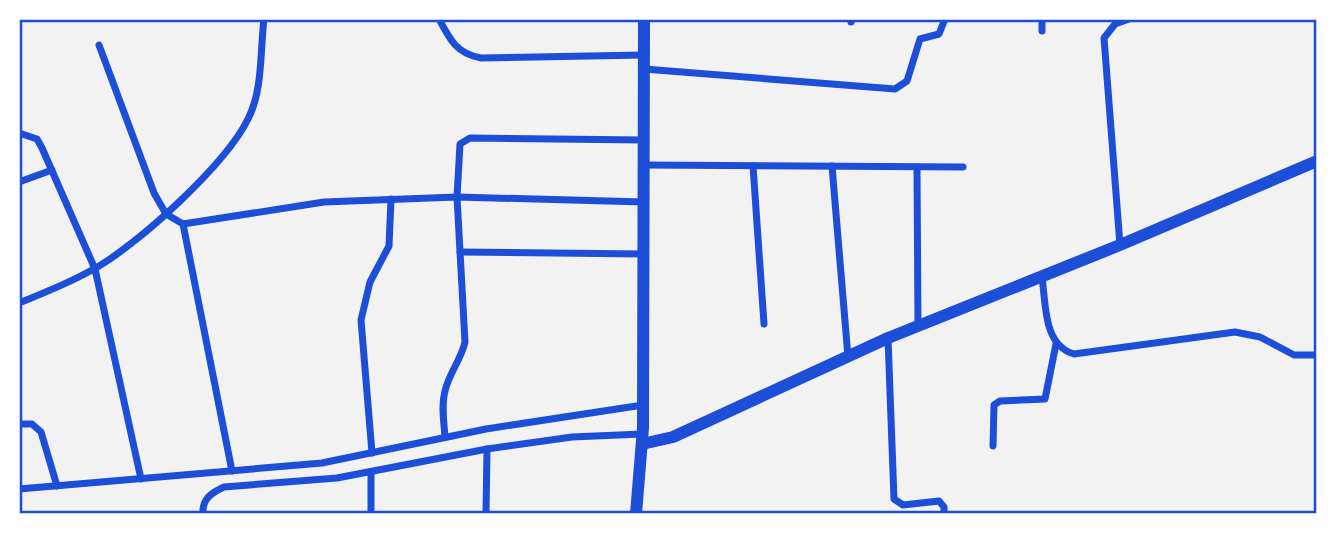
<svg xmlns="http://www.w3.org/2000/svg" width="1336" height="533" font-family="'Archivo Narrow',sans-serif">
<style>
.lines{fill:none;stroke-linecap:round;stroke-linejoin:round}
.minor{stroke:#1d4ed8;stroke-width:7}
.tertiary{stroke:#1d4ed8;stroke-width:12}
.neatline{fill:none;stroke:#1d4ed8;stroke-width:2.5}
</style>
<rect width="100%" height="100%" fill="#f2f2f2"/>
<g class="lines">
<g class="minor">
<path d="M439,19C450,40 457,54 481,58L644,55"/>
<path d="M851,22V19"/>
<path d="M1042,31V19"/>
<path d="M99,45L154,193L166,214L183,224L324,202L457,197L644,202"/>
<path d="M644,69L895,89L907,81L920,39L939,34L945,19"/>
<path d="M19,133L37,139L42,148L95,269L141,479"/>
<path d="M643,165L963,167"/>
<path d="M753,166L764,324"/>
<path d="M832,166L848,357"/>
<path d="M917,167L918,327"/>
<path d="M19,182L52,170"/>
<path d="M183,224L232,471"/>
<path d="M1120,245L1104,38L1115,24L1129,19"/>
<path d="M460,252L644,254"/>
<path d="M1042,277C1046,304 1043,345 1074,354L1235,332L1260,337L1294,355H1317"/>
<path d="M19,303C44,293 69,283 92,270C137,246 226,164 248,119C263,90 260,51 264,19"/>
<path d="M888,338L894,499L903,505L939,501L944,507V514"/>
<path d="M19,424H32L41,432L57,486"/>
<path d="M445,437C444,422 441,406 445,391C449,373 461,360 465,342L457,197L460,144L470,138L644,140"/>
<path d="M993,446L994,405L1000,401L1045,399L1056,344"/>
<path d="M372,453L361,320L370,282L389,246L391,199"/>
<path d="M19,489L322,463L486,429L643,405"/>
<path d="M203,514C202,499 211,493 224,487L337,478L487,449L572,437L642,434"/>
<path d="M371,514V472"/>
<path d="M486,514L487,449"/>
</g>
<g class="tertiary">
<path d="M642,444L673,437L888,338L1120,245L1317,161"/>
<path d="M636,514L643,428L644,19"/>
</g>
</g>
<rect width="1336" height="533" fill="none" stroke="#ffffff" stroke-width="42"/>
<rect x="21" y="21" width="1294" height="491" class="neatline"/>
</svg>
